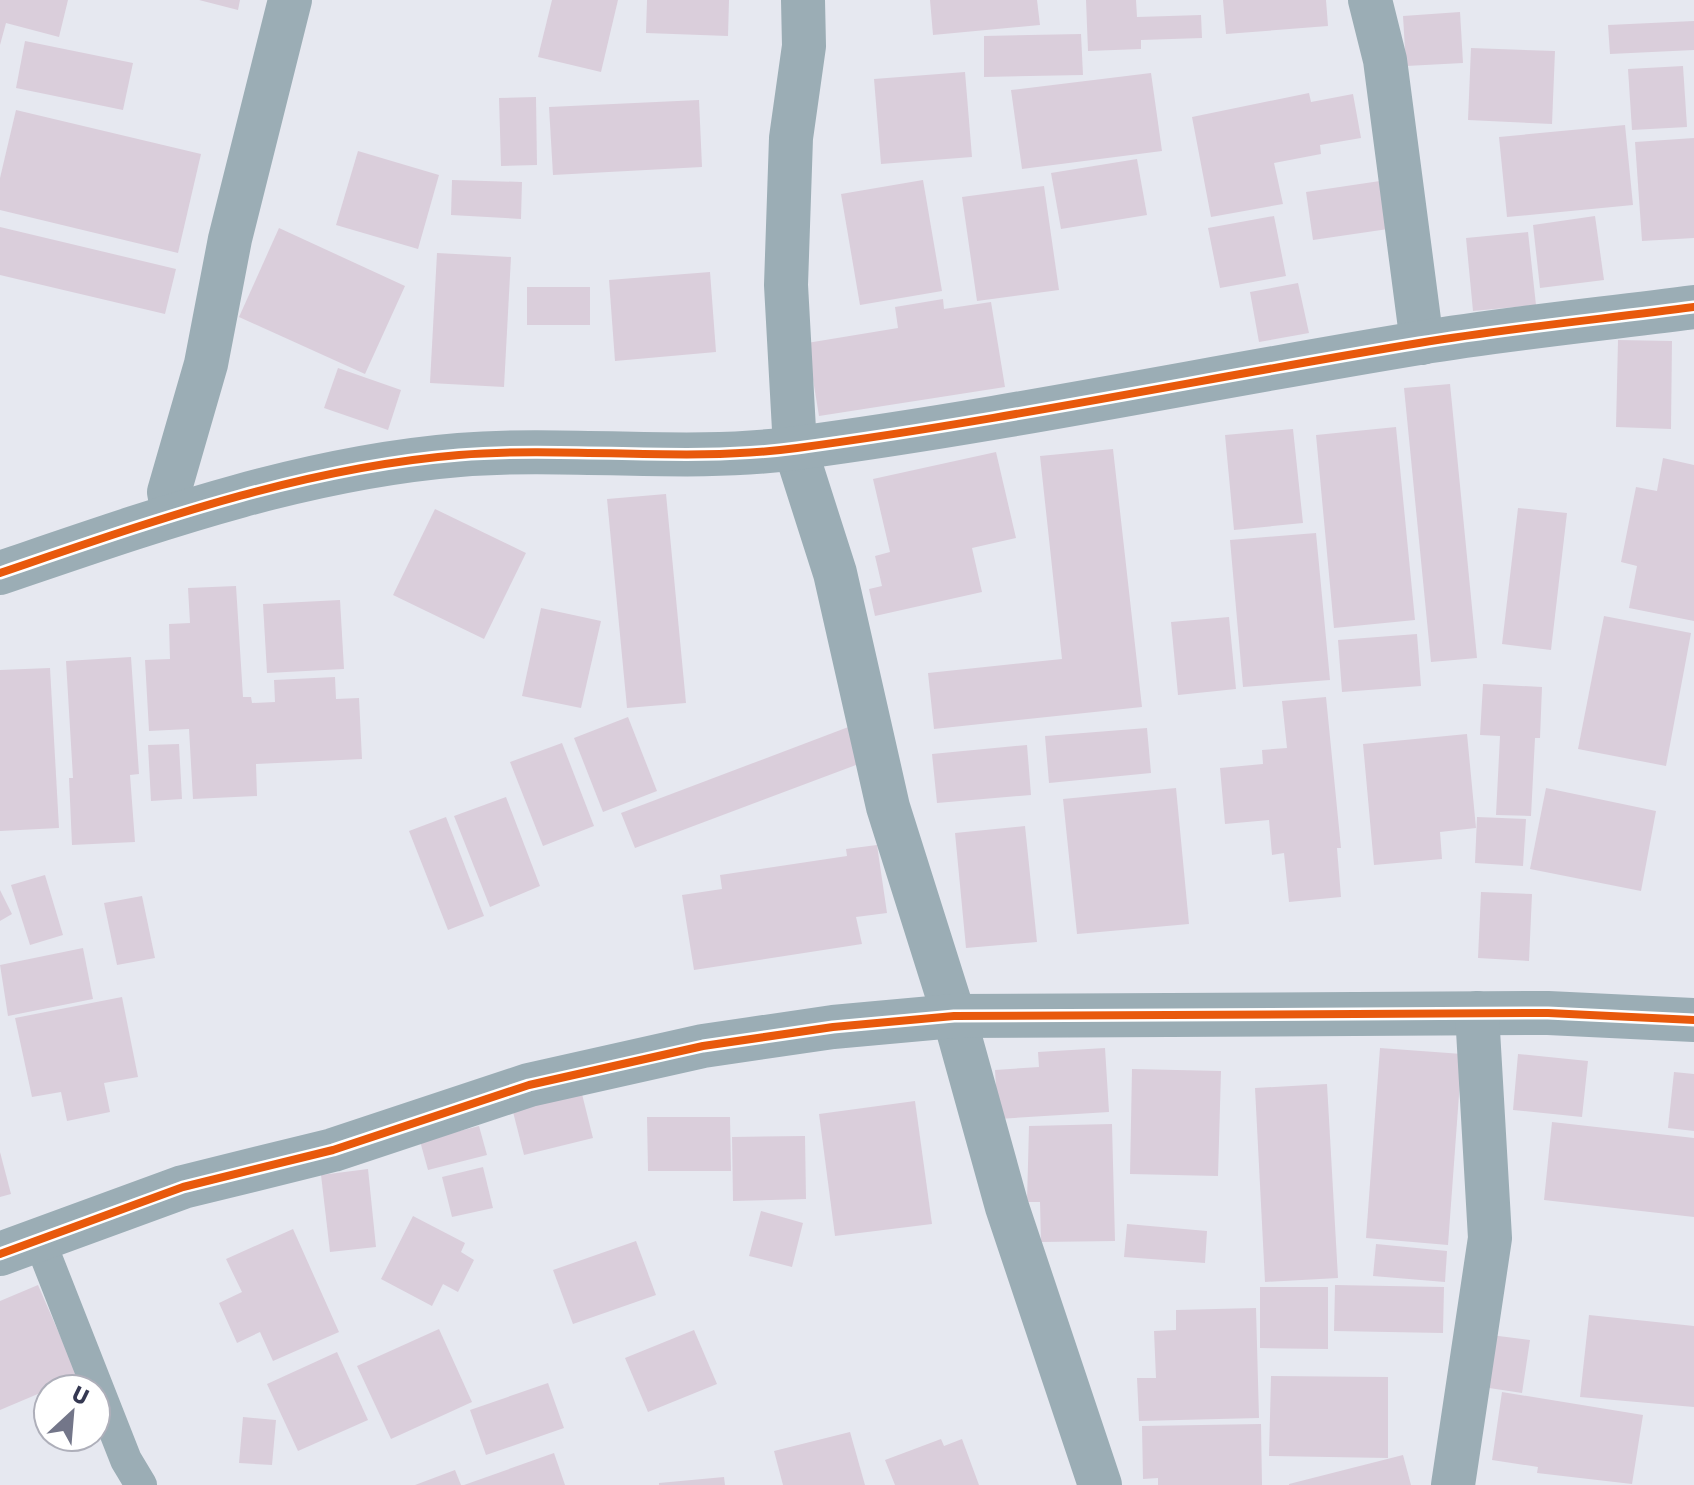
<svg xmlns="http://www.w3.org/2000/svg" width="1694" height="1485" font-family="Jost,sans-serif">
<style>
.building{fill:#dacedb}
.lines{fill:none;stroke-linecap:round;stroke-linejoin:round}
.lane{stroke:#9badb5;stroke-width:32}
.street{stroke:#9badb5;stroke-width:44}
.cycleway-casing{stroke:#fff;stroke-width:13}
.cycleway{stroke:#e8590c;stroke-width:8}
</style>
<rect width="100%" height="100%" fill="#e6e8f0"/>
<g class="building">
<path d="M0,0H68L59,37L6,23L0,45Z"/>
<path d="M199,0H240L238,10Z"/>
<path d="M552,0H618L601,72L538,57Z"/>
<path d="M647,0H729L728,36L646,33Z"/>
<path d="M930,0H1037L1040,25L933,35Z"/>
<path d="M1086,0H1136L1137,17L1201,15L1202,38L1141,40V49L1088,51Z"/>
<path d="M1223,0H1326L1328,26L1226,34Z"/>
<path d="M1460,12L1463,63L1406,66L1403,16Z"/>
<path d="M1694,21V50L1610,54L1608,25Z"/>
<path d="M1081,34L1083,75L984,77V36Z"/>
<path d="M25,41L133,63L123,110L16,88Z"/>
<path d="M1471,48L1555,51L1552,124L1468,120Z"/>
<path d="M1683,66L1687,127L1632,130L1628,69Z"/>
<path d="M965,72L972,157L881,164L874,79Z"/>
<path d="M1151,73L1162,151L1022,169L1011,90Z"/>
<path d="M1309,93L1311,102L1353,94L1361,138L1320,145L1321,154L1274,163L1283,204L1211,217L1192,117Z"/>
<path d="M536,97L537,165L501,166L499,98Z"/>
<path d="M699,100L702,167L553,175L549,107Z"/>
<path d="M16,110L201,154L178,253L0,210V178Z"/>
<path d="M1625,125L1633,205L1507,217L1499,137Z"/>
<path d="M1694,138V238L1642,241L1635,142Z"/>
<path d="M358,151L439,175L418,249L336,225Z"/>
<path d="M1137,159L1147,215L1061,229L1051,173Z"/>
<path d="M452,180L522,182L521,219L451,215Z"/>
<path d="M923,180L942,291L860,305L841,194Z"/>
<path d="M1380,181L1388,229L1313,240L1306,192Z"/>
<path d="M1044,186L1059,290L977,301L962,197Z"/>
<path d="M1274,216L1286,276L1220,288L1208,228Z"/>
<path d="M1595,216L1604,280L1540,288L1533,225Z"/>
<path d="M0,227L176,269L165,314L0,275Z"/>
<path d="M279,228L405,286L365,374L239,317Z"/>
<path d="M1528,232L1536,305L1473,311L1466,238Z"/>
<path d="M437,253L511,257L504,387L430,383Z"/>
<path d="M710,272L716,352L615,361L609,280Z"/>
<path d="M1298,283L1309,333L1259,342L1250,292Z"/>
<rect x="527" y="287" width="63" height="38"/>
<path d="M943,299L944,309L991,302L1005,387L819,416L807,343L898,328L895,307Z"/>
<path d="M1618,340L1672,341L1671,429L1616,427Z"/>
<path d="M338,368L401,390L388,430L324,408Z"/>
<path d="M1450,384L1477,658L1431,662L1404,388Z"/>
<path d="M1396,427L1415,620L1334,628L1316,435Z"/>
<path d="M1293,429L1303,523L1234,530L1225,435Z"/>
<path d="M1113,449L1142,707L934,729L928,673L1062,659L1040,456Z"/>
<path d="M996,452L1016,538L972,548L982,592L875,616L869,589L882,586L875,556L890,552L873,479Z"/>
<path d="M1663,458L1694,465V621L1629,608L1637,566L1621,562L1636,487L1657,491Z"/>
<path d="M666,494L686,703L627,708L607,499Z"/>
<path d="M1518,508L1567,513L1551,650L1502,644Z"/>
<path d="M435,509L526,553L484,639L393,595Z"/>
<path d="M1316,533L1330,680L1243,687L1230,540Z"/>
<path d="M236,586L243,697H251L252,703L275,702L274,680L335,677L336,699L359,698L362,759L256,764L257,796L193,799L189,729L149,731L145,660L170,659L169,624L190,623L188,588Z"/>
<path d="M340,600L344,669L267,673L263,604Z"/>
<path d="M541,608L601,621L581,708L522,696Z"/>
<path d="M1604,616L1691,633L1666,766L1578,749Z"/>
<path d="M1229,617L1236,689L1178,695L1171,622Z"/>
<path d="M1417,634L1421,686L1342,692L1338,640Z"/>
<path d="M131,657L139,774L130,775L135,842L72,845L69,778H73L66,661Z"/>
<path d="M50,668L59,828L0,831V670Z"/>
<path d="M1483,684L1542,687L1540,738H1535L1531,816L1496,815L1500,736L1480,735Z"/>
<path d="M1326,697L1341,848H1337L1341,897L1289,902L1284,853L1272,855L1269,820L1225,824L1220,768L1263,764L1262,750L1287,748L1282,701Z"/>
<path d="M628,717L657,791L603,812L574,738Z"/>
<path d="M851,726L864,762L635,848L621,813Z"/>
<path d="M1147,728L1151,773L1049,783L1045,736Z"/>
<path d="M1467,734L1476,828L1440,832L1442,859L1374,865L1363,744Z"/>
<path d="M562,743L594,826L543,846L510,762Z"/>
<path d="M179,744L182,799L151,801L148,745Z"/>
<path d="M1027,745L1031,795L937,803L932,754Z"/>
<path d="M1176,788L1189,924L1077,934L1063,799Z"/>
<path d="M1546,788L1656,811L1641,891L1530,869Z"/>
<path d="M506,797L540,886L490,907L454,816Z"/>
<path d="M446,817L484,916L448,930L409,831Z"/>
<path d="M1477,817L1526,819L1523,866L1475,863Z"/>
<path d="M1025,826L1037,942L966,948L955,833Z"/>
<path d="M877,845L887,913L856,917L862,944L694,970L682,895L722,889L720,875L847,856L846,849Z"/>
<path d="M45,875L63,935L30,945L11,885Z"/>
<path d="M0,890L12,914L0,921Z"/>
<path d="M1481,892L1532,894L1529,961L1478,958Z"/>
<path d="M142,896L155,958L117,965L104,903Z"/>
<path d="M83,948L93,999L8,1016L0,965Z"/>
<path d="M122,997L138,1077L104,1083L110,1112L67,1121L61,1092L32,1097L15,1018Z"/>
<path d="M1105,1048L1109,1112L998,1119L995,1070L1039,1067L1038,1052Z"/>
<path d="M1380,1048L1462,1054L1448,1245L1366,1238Z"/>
<path d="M1518,1054L1588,1061L1582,1117L1513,1110Z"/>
<path d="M1132,1069L1221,1071L1218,1176L1130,1174Z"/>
<path d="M1674,1072L1694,1074V1131L1668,1128Z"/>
<path d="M1327,1084L1338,1278L1265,1282L1255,1088Z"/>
<path d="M581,1090L593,1138L524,1155L512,1108Z"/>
<path d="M915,1101L932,1224L835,1236L819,1114Z"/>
<path d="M647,1117H730L731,1171H648Z"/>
<path d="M1552,1122L1694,1138V1217L1544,1200Z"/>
<path d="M1112,1124L1115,1241L1041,1242L1040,1202H1027L1029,1126Z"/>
<path d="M479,1126L487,1155L428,1170L420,1141Z"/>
<path d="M805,1136L806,1199L733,1201L732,1137Z"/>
<path d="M0,1152L11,1194L0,1197Z"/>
<path d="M483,1167L493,1208L452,1217L442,1177Z"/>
<path d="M368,1169L376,1247L330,1252L321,1175Z"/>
<path d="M761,1211L803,1223L792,1267L749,1256Z"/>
<path d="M413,1216L465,1243L461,1252L474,1260L458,1292L443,1284L432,1306L381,1279Z"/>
<path d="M1127,1224L1207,1231L1205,1263L1124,1257Z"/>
<path d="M293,1229L339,1332L273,1361L260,1332L237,1343L219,1303L242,1292L226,1259Z"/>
<path d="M636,1241L656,1295L573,1324L553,1270Z"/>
<path d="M1376,1244L1447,1251L1445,1282L1373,1276Z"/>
<path d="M38,1285L78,1377L0,1410V1301Z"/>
<path d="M1335,1285L1444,1287L1443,1333L1334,1331Z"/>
<path d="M1260,1287H1328V1349L1260,1348Z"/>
<path d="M1256,1308L1259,1418L1139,1421L1137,1378H1156L1154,1331L1176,1330V1310Z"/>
<path d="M1589,1315L1694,1326V1407L1580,1397Z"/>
<path d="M439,1329L472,1402L391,1439L357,1366Z"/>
<path d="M694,1330L717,1384L648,1412L625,1358Z"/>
<path d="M1483,1334L1530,1340L1522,1393L1476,1386Z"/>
<path d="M337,1352L368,1420L298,1451L267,1384Z"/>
<path d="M1271,1376L1388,1377V1458L1269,1456Z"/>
<path d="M548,1383L564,1428L486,1455L470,1410Z"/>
<path d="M1502,1392L1643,1415L1632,1484L1537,1473L1538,1467L1492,1460Z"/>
<path d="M243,1417L276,1420L272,1465L239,1463Z"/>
<path d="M1261,1424L1262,1485H1158V1478L1143,1479L1142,1426Z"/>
<path d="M850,1432L865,1485H783L774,1451Z"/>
<path d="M941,1439L944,1446L962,1439L979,1485H895L885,1460Z"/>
<path d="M554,1453L565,1485H464Z"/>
<path d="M1403,1455L1411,1485H1289V1484Z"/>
<path d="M455,1470L461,1485H415Z"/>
<path d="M724,1477L725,1485H659V1483Z"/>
</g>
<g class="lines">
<path class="lane" d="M39,1239L126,1460L141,1485"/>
<g class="street">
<path d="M803,0L804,46L791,138L786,285L795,448L835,573L888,807L954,1016L1007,1207L1100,1485"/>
<path d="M1370,0L1385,60L1422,343"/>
<path d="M173,514L169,492L206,364L230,239L290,0"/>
<path d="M0,573C150,522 300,468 459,455C572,446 685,463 797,448C1006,420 1212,377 1419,343C1510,328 1603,319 1694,307"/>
<path d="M0,1254L183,1187L333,1150L529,1085L703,1046L833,1027L954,1016L1548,1013L1694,1020"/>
<path d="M1453,1485L1490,1238L1477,1013"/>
</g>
<g class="cycleway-casing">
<g id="cycleway">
<path d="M0,573C150,522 300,468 459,455C572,446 685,463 797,448C1006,420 1212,377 1419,343C1510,328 1603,319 1694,307"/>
<path d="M0,1254L183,1187L333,1150L529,1085L703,1046L833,1027L954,1016L1548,1013L1694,1020"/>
</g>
</g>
<use href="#cycleway" class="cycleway"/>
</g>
<g transform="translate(72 1413) rotate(26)"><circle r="38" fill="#ffffff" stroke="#aeafba" stroke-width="2"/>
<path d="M0-6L14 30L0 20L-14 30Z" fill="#737689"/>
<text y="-12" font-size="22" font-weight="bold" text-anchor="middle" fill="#353852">U</text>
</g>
</svg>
